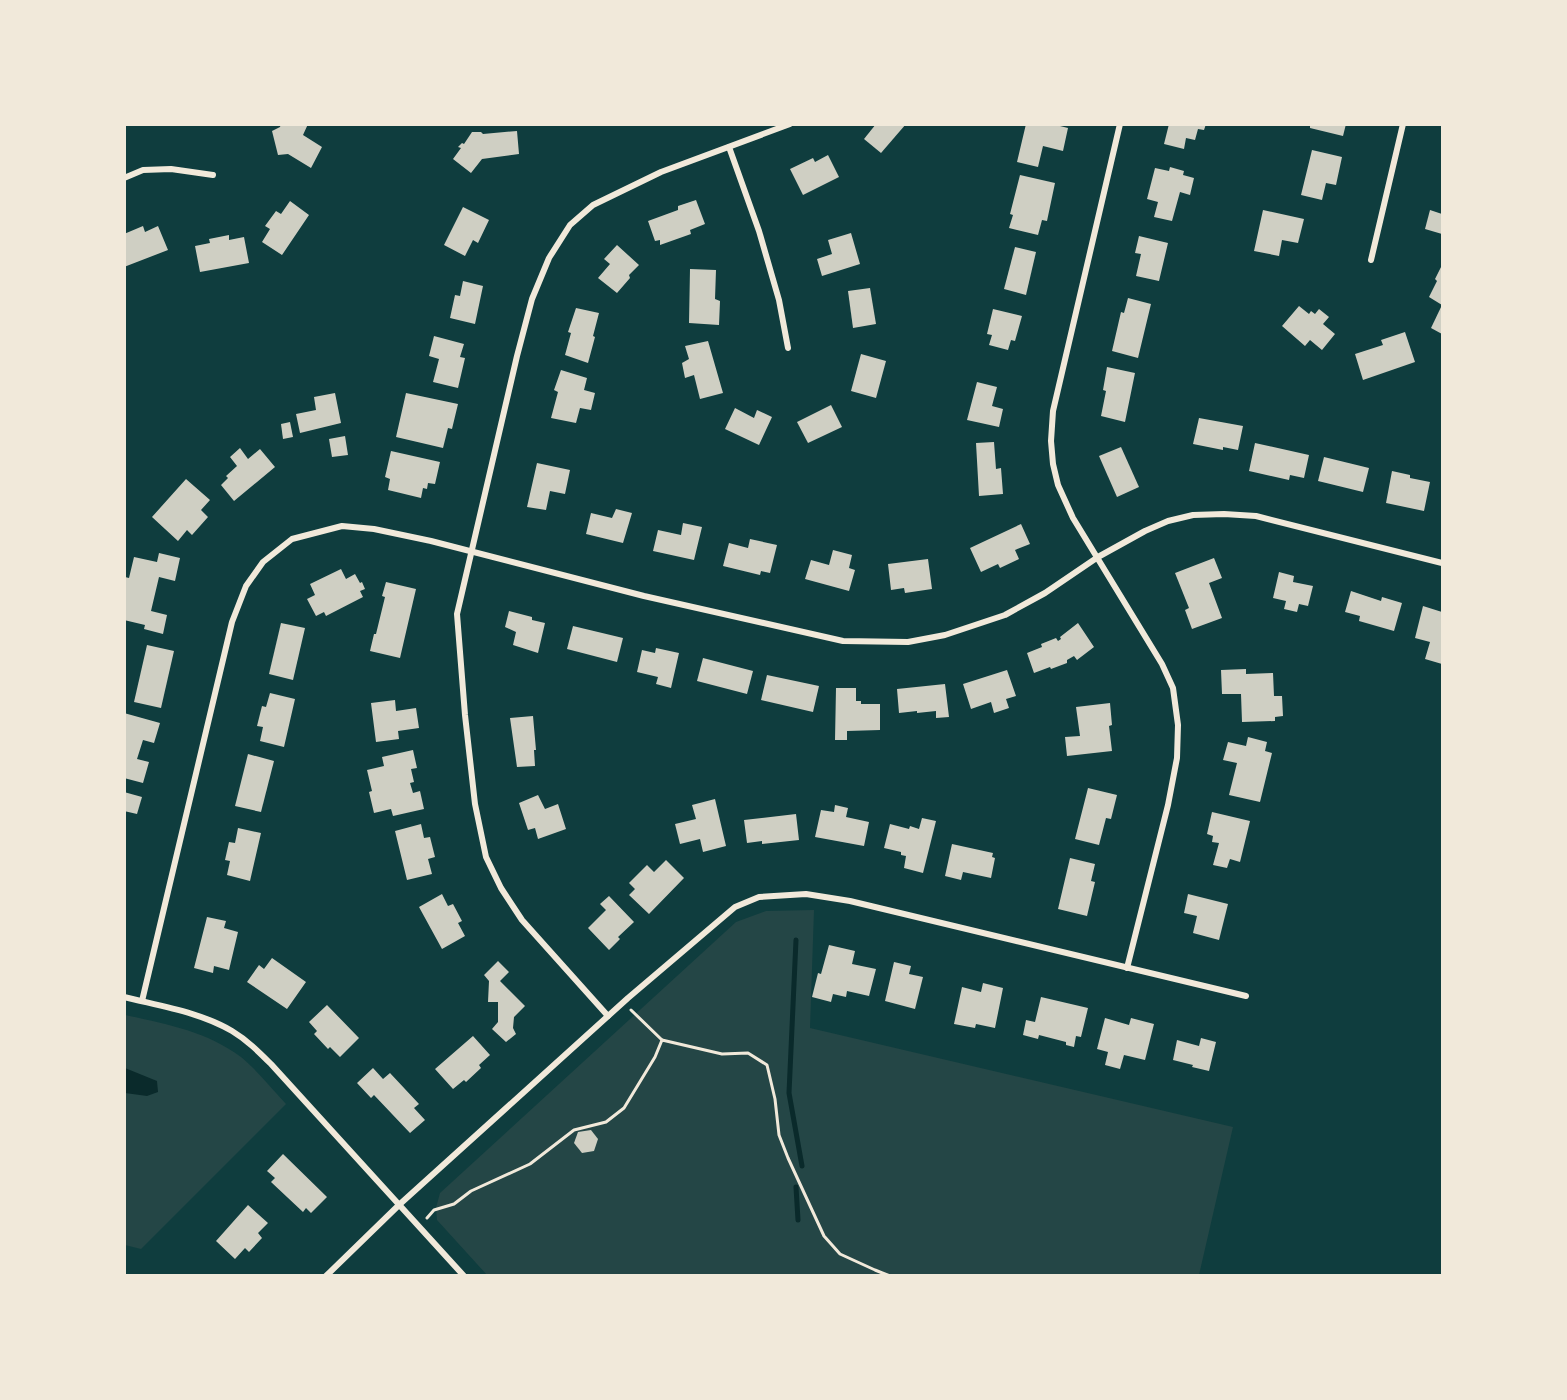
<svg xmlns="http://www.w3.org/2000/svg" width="1567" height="1400" font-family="Lora,serif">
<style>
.green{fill:#244646}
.water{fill:#0a2a2b}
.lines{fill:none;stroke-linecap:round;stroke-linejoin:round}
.stream{stroke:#0a2a2b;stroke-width:5}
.building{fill:#cfcfc3}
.path{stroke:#f1e9da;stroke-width:3}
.minor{stroke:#f1e9da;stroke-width:6}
</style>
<rect width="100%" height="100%" fill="#0f3d3e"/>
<g class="green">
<path d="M814,910L810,1028L1233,1127L1199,1275H487L437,1220L436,1208L440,1193L736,922L766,911Z"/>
<path d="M125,1015C166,1024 206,1031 241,1057C257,1070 272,1089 286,1104L141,1249L125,1245Z"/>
</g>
<path class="water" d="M125,1068L157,1081L158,1092L147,1096L125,1093Z"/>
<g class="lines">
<g class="stream">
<path d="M796,940L789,1093L802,1166"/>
<path d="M796,1187L798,1220"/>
</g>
</g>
<g class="building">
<path d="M281,124H308L303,135L322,147L311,168L288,154L278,155L272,131L280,127Z"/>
<path d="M876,124H906L881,153L864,139Z"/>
<path d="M1026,124H1052L1068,128L1063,151L1043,146L1038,167L1017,162Z"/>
<path d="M1169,124H1206L1204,130L1198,129L1195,140L1186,138L1184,149L1164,144Z"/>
<path d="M1310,124H1346L1343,136L1310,128Z"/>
<path d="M517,131L519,154L482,159L471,173L453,159L461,148L458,147L462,143L464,144L472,132H481L483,134Z"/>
<path d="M1312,150L1342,157L1336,185L1326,183L1322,200L1301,195Z"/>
<path d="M828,155L839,177L803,195L790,169L813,158L815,162Z"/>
<path d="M1170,167L1184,171L1183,175L1194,178L1190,195L1180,192L1172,221L1154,217L1158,202L1147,199L1155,168L1169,171Z"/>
<path d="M1020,175L1055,183L1047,221L1042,220L1038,235L1009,228L1013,215L1010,214Z"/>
<path d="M696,200L705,224L690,230L691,234L660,245V240L655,241L648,221L678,210V206Z"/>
<path d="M290,201L309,215L282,255L262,242L270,229L265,226L276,211L281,214Z"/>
<path d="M463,207L489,220L478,243L473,240L465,256L444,245Z"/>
<path d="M1263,210L1304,219L1298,243L1282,240L1279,256L1254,251Z"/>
<path d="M1430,210L1442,214V234L1425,229Z"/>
<path d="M143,226L145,232L158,226L168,250L124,267V239H126L124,234Z"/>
<path d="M851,233L860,264L822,276L817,259L832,254L828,240Z"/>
<path d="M229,235V240L244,237L249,263L200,272L195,246L210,243L209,239Z"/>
<path d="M1139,236L1168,243L1159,281L1136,276L1141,254L1135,253Z"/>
<path d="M617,245L639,265L629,275L630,278L617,293L598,278L610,264L604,259Z"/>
<path d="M1015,247L1036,252L1026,295L1004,289Z"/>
<path d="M1442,265V305L1429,297L1437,281L1435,279Z"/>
<path d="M690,269L716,270L715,299L720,301L719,325L689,323Z"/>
<path d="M463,281L483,286L475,324L450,318L455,295L460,296Z"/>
<path d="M870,288L876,324L853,328L848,291Z"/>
<path d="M1128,298L1151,304L1138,358L1112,351L1121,312L1124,313Z"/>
<path d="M1442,305V334L1431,328Z"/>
<path d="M1299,306L1309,314L1311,311L1315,314L1319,309L1329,317L1323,324L1335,334L1322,350L1310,340L1305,346L1282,326Z"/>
<path d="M576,308L599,313L593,336L595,337L588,363L565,355L571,333L568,332Z"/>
<path d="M993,309L1022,316L1015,341L1011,340L1008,350L989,345L992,335L987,334Z"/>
<path d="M1405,332L1415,362L1363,380L1355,354L1383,345L1381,340Z"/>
<path d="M434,336L464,344L460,357L465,358L458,388L433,382L439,359L429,356Z"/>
<path d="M708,341L723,393L700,399L694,375L685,378L682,363L689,359L685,346Z"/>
<path d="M861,354L886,361L876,398L851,391Z"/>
<path d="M1107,367L1135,373L1125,422L1101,416L1106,391L1103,390Z"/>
<path d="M561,370L587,378L584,390L595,393L591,410L580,408L576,423L551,418L558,392L554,390Z"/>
<path d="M977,382L997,387L992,406L1003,409L999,427L967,420Z"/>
<path d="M335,393L341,423L300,433L296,414L316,410L314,397Z"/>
<path d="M406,393L458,404L452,429L448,428L443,448L396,437Z"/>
<path d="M831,405L842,427L808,443L797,422Z"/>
<path d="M735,408L754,418L757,410L772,417L759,445L725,429Z"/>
<path d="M1199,418L1243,426L1238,450L1223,447V450L1193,444Z"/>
<path d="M290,422L293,437L283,439L281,424Z"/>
<path d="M345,436L348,455L332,457L329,439Z"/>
<path d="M994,442L996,469L1001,468L1003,494L979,496L976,443Z"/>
<path d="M1255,443L1309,455L1304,478L1290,475L1289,480L1249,471Z"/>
<path d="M1121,447L1139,487L1117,497L1099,456Z"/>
<path d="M240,448L248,459L260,449L275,467L234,501L221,485L228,478L226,476L237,466L230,457Z"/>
<path d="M391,451L440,462L435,484L428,483L427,489L423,488L421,498L388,490L390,479L385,477Z"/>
<path d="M1324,457L1369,468L1363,492L1318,481Z"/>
<path d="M537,463L570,470L565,494L550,491L546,510L527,507Z"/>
<path d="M1392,471L1410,475V478L1430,482L1424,511L1386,503Z"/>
<path d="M186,479L210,500L201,510L208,517L192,535L187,530L178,541L152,517Z"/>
<path d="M616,509L632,513L623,543L586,534L591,513L612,518Z"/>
<path d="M683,523L702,527L694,560L653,551L658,530L681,535Z"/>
<path d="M1021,524L1030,544L1015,550L1019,559L1000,568L998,564L981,572L970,548Z"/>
<path d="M750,539L777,545L770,573L761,571L760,575L723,566L729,543L748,548Z"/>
<path d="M833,550L852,555L849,568L855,570L849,591L805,579L811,560L829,565Z"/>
<path d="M159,553L180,558L175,581L159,577L151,611L167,615L163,634L144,629L145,625L124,620V581L125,577L129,578L134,557L157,562Z"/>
<path d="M1214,558L1222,578L1209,583L1222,618L1192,629L1185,610L1189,608L1175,573Z"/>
<path d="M928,559L932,589L905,593L904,588L891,590L888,564Z"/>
<path d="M341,569L346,579L355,574L360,583L362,582L365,589L360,591L363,597L326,616L324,612L316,616L307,599L315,595L310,584Z"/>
<path d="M1279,572L1294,576L1293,582L1313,586L1308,606L1299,604L1297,612L1284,609L1286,601L1273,598Z"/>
<path d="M386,582L416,589L400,658L370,651L374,634H376L385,597L382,596Z"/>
<path d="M1351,591L1381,601L1382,597L1402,603L1394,631L1359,621L1360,616L1345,612Z"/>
<path d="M1423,606L1442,612L1441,618H1442V664L1425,659L1430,642L1415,638Z"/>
<path d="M509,611L532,617V620L545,623L538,653L513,645L516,632L505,627Z"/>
<path d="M281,623L305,628L293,680L269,674Z"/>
<path d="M1078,623L1094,647L1077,660L1074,656L1067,660V663L1051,669L1050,667L1034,673L1027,653L1042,647L1041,644L1056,638L1058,641L1061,639L1060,637Z"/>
<path d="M573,626L623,638L617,662L567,649Z"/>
<path d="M147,645L174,651L161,708L134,702Z"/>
<path d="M656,648L679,653L671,688L656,684L658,677L637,672L642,650L655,653Z"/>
<path d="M703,658L753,671L747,694L697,681Z"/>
<path d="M1246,669V674L1273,673L1274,696H1282L1283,716L1275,717V721L1242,722L1241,694H1222L1221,670Z"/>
<path d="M1007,670L1016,696L1006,699L1009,708L994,713L991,702L971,709L963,684Z"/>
<path d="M767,675L819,686L813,712L761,700Z"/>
<path d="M945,684L949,717L936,718V711L917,713V711L899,713L897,689Z"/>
<path d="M836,688H856V701H861V704H880V730L847,731V740H835Z"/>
<path d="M270,693L295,699L284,747L260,741L263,727L257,726L262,706L266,707Z"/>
<path d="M395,700L396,711L416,708L419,728L398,731L399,739L376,742L371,703Z"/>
<path d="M1110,703L1112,725L1109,726L1112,751L1067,756L1065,737L1080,736L1076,707Z"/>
<path d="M124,713L160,723L154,743L143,740L137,759L149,762L143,783L124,778Z"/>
<path d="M533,716L536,750H534L535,766L517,767L510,718Z"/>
<path d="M1248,737L1267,742L1265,751L1272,753L1260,802L1229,795L1237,763L1223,760L1228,742L1246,746Z"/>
<path d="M413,750L417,768L411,769L414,782L410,783L413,793L420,791L424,809L393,816L391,809L374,813L369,792L372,791L367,770L384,766L382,757Z"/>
<path d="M248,754L274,761L261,812L235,806Z"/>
<path d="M1088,788L1117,795L1111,819L1106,818L1099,845L1075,839Z"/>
<path d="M124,792L142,797L137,814L124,811Z"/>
<path d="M538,795L545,809L558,804L566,829L538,839L535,828L528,830L519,803Z"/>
<path d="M715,799L726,846L703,852L700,839L680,844L675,824L696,819L692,805Z"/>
<path d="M835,805L848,808L846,817L869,822L864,846L815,837L821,810L834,812Z"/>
<path d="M1212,812L1250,821L1240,862L1230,859L1227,868L1213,865L1219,843L1212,842L1213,836L1207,834Z"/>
<path d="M796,814L799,840L762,844V841L747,843L744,820Z"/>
<path d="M922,818L936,821L923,873L904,868L906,856L901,855V852L884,848L890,824L909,829L910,826L919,829Z"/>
<path d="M421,824L424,838L430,837L435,857L428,859L432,874L407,880L395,831Z"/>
<path d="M238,828L261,833L250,881L227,875L230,861L225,860L229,842L235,843Z"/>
<path d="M952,844L993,853L992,857L995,858L991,878L963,872L961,880L945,876Z"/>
<path d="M1070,858L1095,864L1091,881L1095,882L1087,916L1058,909Z"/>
<path d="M666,860L684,878L649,914L629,895L635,889L629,883L647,865L654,872Z"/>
<path d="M442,894L448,906L453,904L462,921L458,923L465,936L442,949L419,907Z"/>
<path d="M1188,894L1228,904L1219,940L1193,933L1197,916L1184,913Z"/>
<path d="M609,896L634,922L618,937L620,939L609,950L588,928L606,910L600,904Z"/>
<path d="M207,917L226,921L224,928L238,932L229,970L214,966L213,973L194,968Z"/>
<path d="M829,945L855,951L852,964L876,969L869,996L847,991L846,997L833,994L831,1002L812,997L818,973L821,974Z"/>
<path d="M272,958L306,982L287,1009L247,982L259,965L264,969Z"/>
<path d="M498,961L509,972L500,981L525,1006L514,1017L513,1028L516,1034L506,1042L492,1029L498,1022V1002H488L489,981L484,975Z"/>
<path d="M894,962L911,966L909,974L923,977L915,1009L885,1001Z"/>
<path d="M983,983L1003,988L995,1028L976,1024L975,1028L954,1024L962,987L981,992Z"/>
<path d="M1041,997L1088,1008L1081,1037L1076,1036L1074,1047L1066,1045V1042L1039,1035L1038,1039L1023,1035L1026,1020L1035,1022Z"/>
<path d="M327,1005L359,1038L340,1057L330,1047L328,1049L314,1034L317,1031L309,1022Z"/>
<path d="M1105,1018L1129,1025L1131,1018L1154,1024L1145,1060L1124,1055L1120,1069L1105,1065L1108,1052L1097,1049Z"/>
<path d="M473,1036L490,1055L479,1065L481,1068L466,1082L464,1080L453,1089L435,1069Z"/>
<path d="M1201,1038L1216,1042L1209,1071L1192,1067L1193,1065L1173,1060L1177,1040L1199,1046Z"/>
<path d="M373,1068L383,1079L390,1073L419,1104L414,1108L425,1120L410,1133L374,1095L371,1098L357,1083Z"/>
<path d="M591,1130L598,1139L594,1151L582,1153L574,1143L578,1132Z"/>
<path d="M283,1154L327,1197L311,1213L306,1208L303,1212L271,1182L275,1178L267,1171Z"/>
<path d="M248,1205L268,1223L258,1233L262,1238L249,1252L245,1248L235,1259L216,1241Z"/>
</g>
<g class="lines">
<g class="path">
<path d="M631,1010L662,1040"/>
<path d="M427,1218L434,1210L454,1204L471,1191L530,1164L574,1130L606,1122L624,1108L655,1057L662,1040L722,1054L748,1053L767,1065L775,1099L779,1135L788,1158L824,1236L840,1254L875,1270L890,1276"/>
</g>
<g class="minor">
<path d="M1120,124L1053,411L1051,441L1053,464L1058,485L1073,518L1162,664L1173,688L1178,725L1177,758L1168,805L1127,968"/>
<path d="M729,147L759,231L779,300L788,348"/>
<path d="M124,178L143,170L171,169L213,175"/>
<path d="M1371,260L1403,124"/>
<path d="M124,997C160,1006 200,1012 232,1031C247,1040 259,1052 271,1064L464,1276"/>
<path d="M142,1001L232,622L246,586L263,562L292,539L342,526L374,529L431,541L644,596L843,641L908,642L945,635L1005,615L1045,593L1098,557L1145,531L1168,521L1193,515L1224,514L1256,516L1442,563"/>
<path d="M608,1016L522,920L501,888L486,857L475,804L465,715L457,614L517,356L532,299L549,258L570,225L593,205L661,172L790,124"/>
<path d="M326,1276L400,1204L628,998L735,907L759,897L806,894L850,901L1246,996"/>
</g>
</g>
<rect width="1567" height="1400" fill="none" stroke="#f1e9da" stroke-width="252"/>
</svg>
